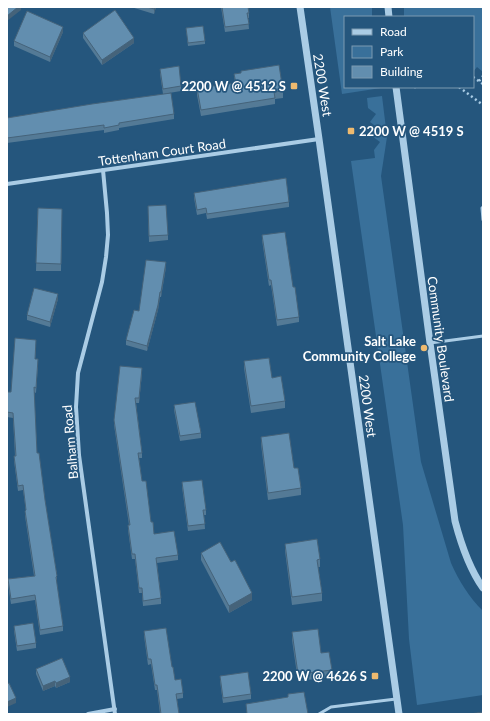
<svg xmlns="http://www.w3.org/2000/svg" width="490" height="721" font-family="Lato,sans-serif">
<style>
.green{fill:#39709a}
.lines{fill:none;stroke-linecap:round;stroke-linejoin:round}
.path{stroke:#aacce5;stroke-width:2.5;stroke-dasharray:2 3;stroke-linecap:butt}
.service{stroke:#aacce5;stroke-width:3}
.minor{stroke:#aacce5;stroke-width:4}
.tertiary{stroke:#aacce5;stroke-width:7}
.wall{fill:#547a96}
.shaded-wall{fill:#45637a}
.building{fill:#628eaf;stroke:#45637a}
.poi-dot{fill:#eeba6f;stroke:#25567d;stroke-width:1.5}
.labels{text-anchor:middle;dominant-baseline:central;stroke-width:3.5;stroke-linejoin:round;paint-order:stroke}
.street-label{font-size:13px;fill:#fff;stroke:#25567d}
.poi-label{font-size:13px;font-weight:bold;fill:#fff;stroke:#25567d;text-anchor:end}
</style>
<rect width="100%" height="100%" fill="#25567d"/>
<g class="green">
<path d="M330,7H372V17H345V87H381V88L342,94Z"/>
<path d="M404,7H483V72L477,67L473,72V17H404Z"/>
<path d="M382,96L387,137L381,176L421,462L451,563C459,581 469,597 483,611V695L417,705L409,639L403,525L351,161L375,158L374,150L380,142L372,136L378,128L370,122L376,114L368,108L367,98Z"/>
</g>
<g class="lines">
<g class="path">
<path d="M473,77L483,84"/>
<path d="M479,81L483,76"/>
<path d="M414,87H417"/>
<path d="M459,87L483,105"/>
</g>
<g class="service">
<path d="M483,207L482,208L483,220"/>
<path d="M430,343L483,336"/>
<path d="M319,714L331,707L396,699"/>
</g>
<g class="minor">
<path d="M103,170L107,213L108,235L106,257L102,282L78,373L76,407L79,455L115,714"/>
<path d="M7,184L319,139"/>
<path d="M88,714L115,709"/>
</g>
<g class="tertiary">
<path d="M300,7L319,139L399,714"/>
<path d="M388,7L389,17"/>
<path d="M396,87L430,343L455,521C461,544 469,568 483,588"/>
</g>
</g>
<g class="wall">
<path d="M131,7H156L154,14Z"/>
<path d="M221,7H248L249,13V18H248L249,29L225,32Z"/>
<path d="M186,28L205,41V44L188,46Z"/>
<path d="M63,32L50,62L14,46V41Z"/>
<path d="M83,33L134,43L102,65L83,38Z"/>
<path d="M160,69L181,86V91L163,94L160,74Z"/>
<path d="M241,71L283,91V98L275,99V104L201,116L197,95V88L235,83L234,74L241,73Z"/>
<path d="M174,114V119L119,128V130L104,133V130L7,143V118Z"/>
<path d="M194,193L289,202V207L207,219L206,213L197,215L194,198Z"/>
<path d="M38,208L62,209L61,271H36Z"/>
<path d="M148,211L168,235V240L149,242Z"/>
<path d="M262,235L293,287L299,317V322L277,326L271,285L269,286L262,240Z"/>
<path d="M166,267L161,297H160L158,310L147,351L126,345V340L139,311Z"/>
<path d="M58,299L50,327L27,320V315Z"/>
<path d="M36,345L35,359L38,364L36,393L34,392L37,453L57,576V581L56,582L63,626V631L40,635L35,600L11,604L8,584V579L34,576L25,516V511H26L23,490L18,491L14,461V456H15L13,418L7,417V392H11Z"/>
<path d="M244,361L272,378L285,401V408L251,413L244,368Z"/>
<path d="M142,373L139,403H136L142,453V458H139L142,481L154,534L178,555V560L157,563L161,598V604L143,606L142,593H139L135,559H132L128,530V525H129L114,425V420Z"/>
<path d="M174,405L201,433V438L180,441L174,410Z"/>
<path d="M261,437L294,468L301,488V495L268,500L261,444Z"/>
<path d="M182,482L206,510V515H204L205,529L188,531L182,487Z"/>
<path d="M285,544L320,559V567H318L322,593V601L292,605L285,551Z"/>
<path d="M201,553L252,600L229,613L201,560Z"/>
<path d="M14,626L36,643V648L17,651L14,631Z"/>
<path d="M144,631L172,667L175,680L183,693V698L177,699L179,714H160L157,690H155L151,664L148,665L144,636Z"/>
<path d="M292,632L321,653L332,670V677L298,681L292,640Z"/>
<path d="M36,669L70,682L56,688L55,686L43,691L36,674Z"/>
<path d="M220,676L251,694V699L223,703L220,681Z"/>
</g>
<g class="shaded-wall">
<path d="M18,7H21V10L7,21V16Z"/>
<path d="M154,7H156L154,14Z"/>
<path d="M63,27V32L50,62V57Z"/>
<path d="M134,38V43L102,65V60Z"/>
<path d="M166,262V267L161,297V292Z"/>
<path d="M160,292V297L158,310L147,351V346Z"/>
<path d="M58,294V299L50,327V322Z"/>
<path d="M142,368V373L139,403V398Z"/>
<path d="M252,593V600L229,613V606Z"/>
<path d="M70,677V682L56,688V683Z"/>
<path d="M55,681V686L43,691V686Z"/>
<path d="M16,698V703L7,707V702Z"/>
</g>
<g class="building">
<path d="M7,7H18L7,16Z"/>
<path d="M147,7H154V9Z"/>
<path d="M222,7H248L249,13H247L249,24L225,27Z"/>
<path d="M115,10L134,38L102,60L83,33Z"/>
<path d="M27,11L63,27L50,57L14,41Z"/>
<path d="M203,26L205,41L188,43L186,28Z"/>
<path d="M279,65L283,91L274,92L275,98L201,110L197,88L236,83L234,74L241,73V71Z"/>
<path d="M179,66L181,86L163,89L160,69Z"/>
<path d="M171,93L174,114L119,123V125L104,128V125L7,138V118L92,104Z"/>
<path d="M286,178L289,202L207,214L206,208L197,210L194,193Z"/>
<path d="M166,205L168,235L149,236L148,206Z"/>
<path d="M38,208L62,209L61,264L36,263Z"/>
<path d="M285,232L293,287H295L299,317L277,320L271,280H269L262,235Z"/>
<path d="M146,260L166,262L161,292H160L158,305L147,346L126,340L134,310L139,311Z"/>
<path d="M34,288L58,294L50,322L27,315Z"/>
<path d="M15,338L36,340L35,359H38L36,388L34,387L37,453H39L45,500L57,576L56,577L63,626L40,630L35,595L11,599L8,579L35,576L25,511L26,510L23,485L18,486L14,456H16L13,413L7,412V392H11Z"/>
<path d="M269,358L272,378L281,376L285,401L251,406L244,361Z"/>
<path d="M120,366L142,368L139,398H135L142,453H138L142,481H146L151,522H153L154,534L174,531L178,555L156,558L161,598L143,601L142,588H139L135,554H132L128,525H130L114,420Z"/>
<path d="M195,402L201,433L180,436L174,405Z"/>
<path d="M289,433L294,468H298L301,488L268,493L261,437Z"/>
<path d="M202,480L206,510H203L205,524L188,526L182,482Z"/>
<path d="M317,539L320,559L317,560L322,593L292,597L285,544Z"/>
<path d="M220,542L231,562L235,560L252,593L229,606L201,553Z"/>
<path d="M33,623L36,643L17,646L14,626Z"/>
<path d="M166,628L172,667H173L175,680L181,679L183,693L176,694L179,714H161L157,685H155L151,659H148L144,631Z"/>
<path d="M318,629L321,653L329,652L332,670L298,674L292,632Z"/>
<path d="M62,658L70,677L56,683L55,681L43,686L36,669Z"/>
<path d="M248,672L251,694L223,698L220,676Z"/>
<path d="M9,683L16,698L7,702V684Z"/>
<path d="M304,692L308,714H247L246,704L288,697V694Z"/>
<path d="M483,712V714H470Z"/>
</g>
<g class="poi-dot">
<rect x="290" y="82" width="8" height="8" rx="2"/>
<rect x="347" y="127" width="8" height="8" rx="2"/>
<circle cx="424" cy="348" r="4"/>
<rect x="371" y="672" width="8" height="8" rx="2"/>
</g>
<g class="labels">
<g class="street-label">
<text transform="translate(323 85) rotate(81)">2200 West</text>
<text transform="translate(162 152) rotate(-8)">Tottenham Court Road</text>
<text transform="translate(441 339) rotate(82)">Community Boulevard</text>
<text transform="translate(368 406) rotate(82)">2200 West</text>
<text transform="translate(70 442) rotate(-95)">Balham Road</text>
</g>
<g class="poi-label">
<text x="286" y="86">2200 W @ 4512 S</text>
<text x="359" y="131" text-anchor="start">2200 W @ 4519 S</text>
<text x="416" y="341">Salt Lake<tspan x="416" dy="15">Community College</tspan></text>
<text x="367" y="676">2200 W @ 4626 S</text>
</g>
</g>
<rect width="490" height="721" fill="none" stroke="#ffffff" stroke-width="16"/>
<rect x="344" y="16" width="130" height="72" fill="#25567d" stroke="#7c9ab1"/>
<rect x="352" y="29" width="20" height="6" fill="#aacce5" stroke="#7c9ab1"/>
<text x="380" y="36" font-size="12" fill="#ffffff">Road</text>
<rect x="352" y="46" width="20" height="12" fill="#39709a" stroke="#7c9ab1"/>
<text x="380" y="56" font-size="12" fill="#ffffff">Park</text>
<rect x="352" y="66" width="20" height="12" fill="#628eaf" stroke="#7c9ab1"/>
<text x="380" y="76" font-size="12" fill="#ffffff">Building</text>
</svg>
